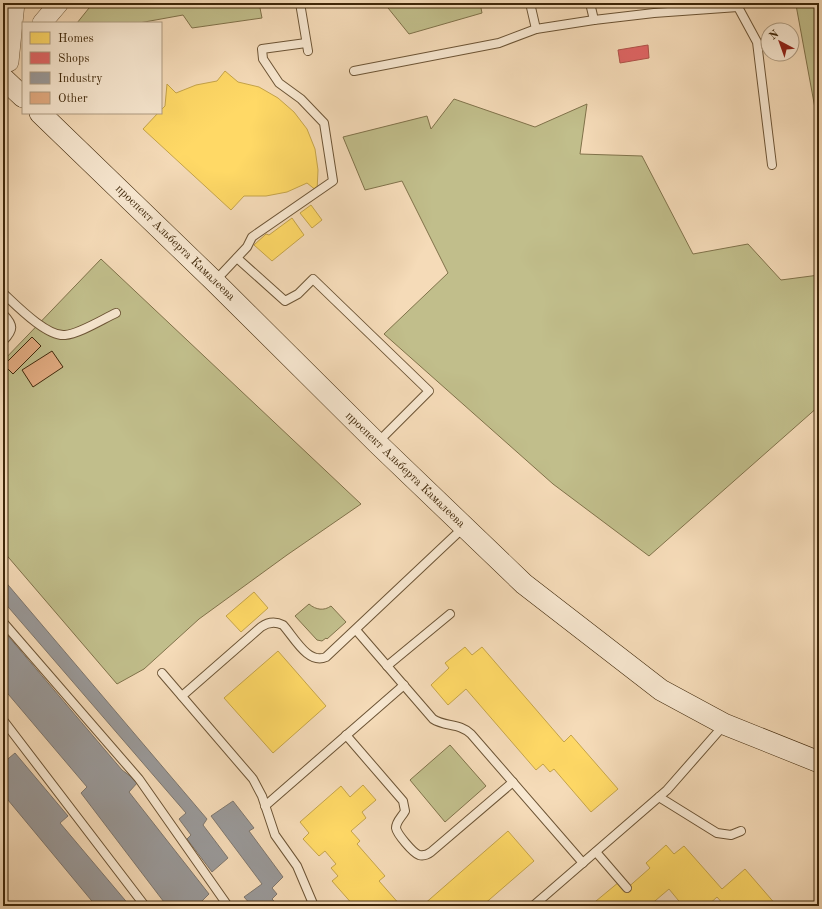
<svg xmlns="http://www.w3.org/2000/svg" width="822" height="909" font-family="'Old Standard TT',serif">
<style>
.green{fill:#c1be8b;stroke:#80724a}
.homes{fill:#ffd966;stroke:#c5a44a}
.shops{fill:#e06666;stroke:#b0534a}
.industry{fill:#999;stroke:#7e776e}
.building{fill:#e2ab81;stroke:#3f2709}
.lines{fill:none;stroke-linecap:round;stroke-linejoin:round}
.service-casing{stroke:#6c5435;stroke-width:10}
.tertiary-casing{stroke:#6c5435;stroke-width:20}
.secondary-casing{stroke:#3f2709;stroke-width:22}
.service{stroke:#f8e8d1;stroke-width:8}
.tertiary{stroke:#f8e8d1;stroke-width:19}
.secondary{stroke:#f8e8d1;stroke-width:21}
.labels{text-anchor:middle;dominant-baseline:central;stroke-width:4;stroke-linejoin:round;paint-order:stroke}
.street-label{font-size:12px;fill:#3f2709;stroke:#f8e8d1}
</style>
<rect width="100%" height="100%" fill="#f5dbb8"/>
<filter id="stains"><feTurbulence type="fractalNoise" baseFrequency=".005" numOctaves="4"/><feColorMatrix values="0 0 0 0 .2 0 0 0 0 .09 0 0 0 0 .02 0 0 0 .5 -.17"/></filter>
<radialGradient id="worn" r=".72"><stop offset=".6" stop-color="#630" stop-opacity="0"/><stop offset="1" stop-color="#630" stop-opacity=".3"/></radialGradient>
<g class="green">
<path d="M93,3H259L262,18L192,28L183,15L139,23H77Z"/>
<path d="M384,3H480L482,13L409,34Z"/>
<path d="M797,3H819V130L796,5Z"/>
<path d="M454,99L535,127L587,104L580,154L642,156L693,254L748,244L781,280L819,275V406L649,556L553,484L384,334L448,273L402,181L365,190L343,137L427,116L431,129Z"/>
<path d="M101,259L361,504L287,555L199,619L144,669L117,684L3,551V361Z"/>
<path d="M309,604C316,610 324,611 331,606L346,622L327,639L326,638L322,641L317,640L295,616Z"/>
<path d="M450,745L486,786L445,822L410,780Z"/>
</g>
<g class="homes">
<path d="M225,71L238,82L259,87L278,98L294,112L307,129L315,149L318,170L317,191L307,183L287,192L266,196H244L231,210L143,129L158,113H161V110L165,106L167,84L176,93L196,85L217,81Z"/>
<path d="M311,205L322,220L312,228L300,213Z"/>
<path d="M292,218L304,235L272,261L254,245L266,234L269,235Z"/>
<path d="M254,592L268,608L241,632L226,616Z"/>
<path d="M465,647L472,655L482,647L564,742L571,735L618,789L591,812L554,769L550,772L543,764L536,770L466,689L448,705L431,685L449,668L445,663Z"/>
<path d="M278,651L326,706L273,753L224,698Z"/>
<path d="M363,785L376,800L362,812L366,818L351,831L360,841L357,844L385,876L379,881L401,906H354L332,881L338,876L331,868L336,864L325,851L319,856L303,839L309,833L300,822L341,786L350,797Z"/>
<path d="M508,831L534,861L482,906H422Z"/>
<path d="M666,845L674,854L684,846L722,889L745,869L777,906H725L717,897L707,906H683L669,889L649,906H590L619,882L625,890L650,868L646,863Z"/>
</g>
<path class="shops" d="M648,45L649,58L620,63L618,50Z"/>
<g class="industry">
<path d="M3,579L207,819L203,825L228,858L212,872L187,839L191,835L179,819L186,813L3,601Z"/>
<path d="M3,630L122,770L138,782L129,792L209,894L202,901L207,906H167L81,793L87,787L3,688Z"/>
<path d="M15,753L68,816L60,823L130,906H96L3,794V763Z"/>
<path d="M233,801L254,828L249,831L283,877L272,888L277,894L272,899L279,906H252L244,897L262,884L211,816Z"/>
</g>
<g class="building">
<path d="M32,337L41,346L13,374L4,365Z"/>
<path d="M52,351L63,367L33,387L22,370Z"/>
</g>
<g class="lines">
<g class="service-casing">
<g id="service">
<path d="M300,3L308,51"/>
<path d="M530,3L536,29L594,20"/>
<path d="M590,3L594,20L654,13L738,7L757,42L772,165"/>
<path d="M354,71L499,43L536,29"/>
<path d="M237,258L285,301L298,294L313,279L429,391L377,443"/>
<path d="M215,281L247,247L252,237L333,181L324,123L301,99L279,83L263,59L262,49L306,43"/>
<path d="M3,293C16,305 47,337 65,335C79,334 103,319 116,313"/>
<path d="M3,314C14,325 14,330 3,341"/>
<path d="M3,622L139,779L228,906"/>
<path d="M356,630L433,719C445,727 460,723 471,734L583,863"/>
<path d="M387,666L450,614"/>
<path d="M162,673L253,779L262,796L275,835L297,866L314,906"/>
<path d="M182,696L261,627C268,622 275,621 283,625C294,637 308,665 326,657L464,527"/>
<path d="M3,720L145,906"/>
<path d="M346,735L403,801L405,811C402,817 396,821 396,828C397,834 413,853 419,855C423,856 427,855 431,852L513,782"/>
<path d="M659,797L717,833L731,835L741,831"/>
<path d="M265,806L404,685"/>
<path d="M596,852L627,888"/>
<path d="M533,906L667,790L724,725"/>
</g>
</g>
<g class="tertiary-casing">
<g id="tertiary">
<path d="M42,23L59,3"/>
<path d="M9,62L15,3"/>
</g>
</g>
<g class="secondary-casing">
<g id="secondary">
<path d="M3,78L23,97"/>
<path d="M40,113L215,282L377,443L524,584L661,690L724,724L819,762"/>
</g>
</g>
<use href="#service" class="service"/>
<use href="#tertiary" class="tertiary"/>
<use href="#secondary" class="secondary"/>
</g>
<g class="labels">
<g class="street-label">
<text transform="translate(175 243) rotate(44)">проспект Альберта Камалеева</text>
<text transform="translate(405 470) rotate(44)">проспект Альберта Камалеева</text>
</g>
</g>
<rect width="822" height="909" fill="none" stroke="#f5dbb8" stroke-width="16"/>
<rect x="4" y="4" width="814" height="901" fill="none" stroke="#3f2709" stroke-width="2"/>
<rect x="8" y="8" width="806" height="893" fill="none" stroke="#3f2709"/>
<rect x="22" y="22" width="140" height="92" fill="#f8e8d1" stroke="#ae9b81"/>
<rect x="30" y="32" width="20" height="12" fill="#ffd966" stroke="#ae9b81"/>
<text x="58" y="42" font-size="12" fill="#3f2709">Homes</text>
<rect x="30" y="52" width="20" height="12" fill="#e06666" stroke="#ae9b81"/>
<text x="58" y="62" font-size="12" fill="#3f2709">Shops</text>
<rect x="30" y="72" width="20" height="12" fill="#999999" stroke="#ae9b81"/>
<text x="58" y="82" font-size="12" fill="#3f2709">Industry</text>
<rect x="30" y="92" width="20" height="12" fill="#e2ab81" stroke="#ae9b81"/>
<text x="58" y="102" font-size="12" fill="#3f2709">Other</text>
<g transform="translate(780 42) rotate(319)"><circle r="19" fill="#f8e8d1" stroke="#ae9b81"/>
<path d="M0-3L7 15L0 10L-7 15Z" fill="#8f2418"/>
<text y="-6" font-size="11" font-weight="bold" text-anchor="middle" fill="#3f2709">N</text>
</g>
<rect width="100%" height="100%" filter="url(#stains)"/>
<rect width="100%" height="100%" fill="url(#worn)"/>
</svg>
